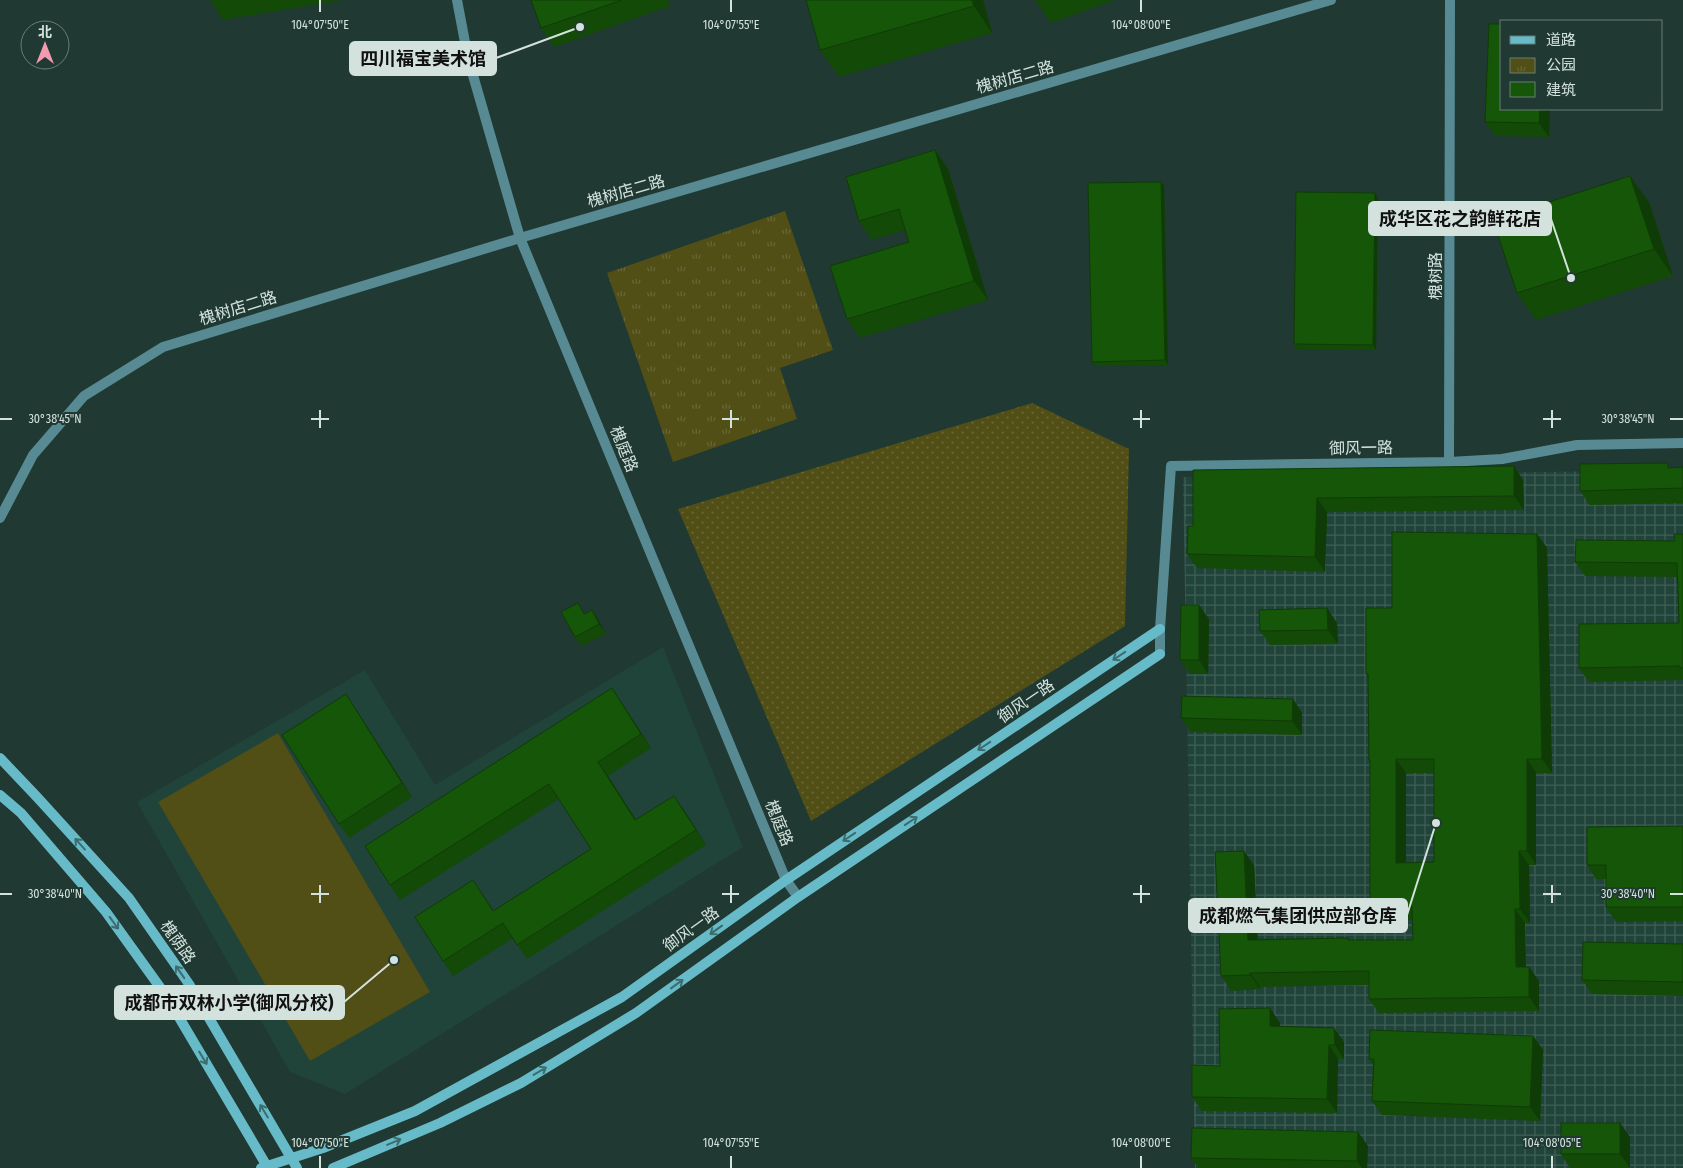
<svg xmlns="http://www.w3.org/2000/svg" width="1683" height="1168" font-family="'Fira Sans Condensed','Noto Sans SC',sans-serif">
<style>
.built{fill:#20433a}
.industrial{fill:url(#industrial-grid)}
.grass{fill:url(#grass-dots)}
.park{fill:url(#park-tufts)}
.garden{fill:#514e16}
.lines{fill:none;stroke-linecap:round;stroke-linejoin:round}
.street{stroke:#578a93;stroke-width:10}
.secondary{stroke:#67bbc9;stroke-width:10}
.wall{fill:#134a08;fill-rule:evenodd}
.shaded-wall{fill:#0f3c06}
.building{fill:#165609;stroke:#0f3c06;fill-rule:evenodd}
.oneway{stroke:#3c6d6e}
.ticks{fill:none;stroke:#d3e2dd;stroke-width:2}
.labels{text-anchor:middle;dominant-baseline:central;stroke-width:4;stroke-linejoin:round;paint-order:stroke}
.street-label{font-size:16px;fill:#d3e2dd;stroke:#203932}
.ticks-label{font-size:12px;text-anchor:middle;fill:#d3e2dd;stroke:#203932;stroke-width:4;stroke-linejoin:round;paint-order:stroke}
.leader{fill:none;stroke:#d3e2dd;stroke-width:2}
.callout-dot{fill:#d3e2dd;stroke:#203932;stroke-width:2}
.callout{fill:#d3e2dd;stroke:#d3e2dd;stroke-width:2}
.callout-label{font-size:18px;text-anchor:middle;font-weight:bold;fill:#111}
</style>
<defs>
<pattern id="industrial-grid" width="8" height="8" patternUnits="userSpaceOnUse" patternTransform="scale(1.25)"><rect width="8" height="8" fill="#20433a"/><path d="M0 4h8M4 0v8" fill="none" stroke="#405e56"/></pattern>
<pattern id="grass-dots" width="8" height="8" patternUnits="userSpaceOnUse" patternTransform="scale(1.25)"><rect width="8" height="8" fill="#514e16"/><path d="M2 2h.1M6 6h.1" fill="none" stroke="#696737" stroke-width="1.8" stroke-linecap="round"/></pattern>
<pattern id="park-tufts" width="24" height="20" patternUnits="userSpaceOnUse" patternTransform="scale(1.25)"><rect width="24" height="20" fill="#514e16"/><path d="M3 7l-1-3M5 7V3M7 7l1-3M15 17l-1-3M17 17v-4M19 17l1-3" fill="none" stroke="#696737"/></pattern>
</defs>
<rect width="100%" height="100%" fill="#203932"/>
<path class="built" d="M663,647L743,847L345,1094L290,1072L137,802L365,670L435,785Z"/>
<path class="industrial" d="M1683,470V1168H1195L1183,477Z"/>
<path class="grass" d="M1032,403L1129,449L1125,626L811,821L678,509Z"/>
<path class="park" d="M785,211L833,350L780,368L797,419L673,462L607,273Z"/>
<path class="garden" d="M278,733L430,992L310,1061L158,802Z"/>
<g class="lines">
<g class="street">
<path d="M457,0L468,58L520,238L786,880L798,897"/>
<path d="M1449,462L1450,0"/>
<path d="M0,518L33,455L84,396L163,347L520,238L1331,0"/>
<path d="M1160,654V629L1171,466L1449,462L1502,459L1577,445L1683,443"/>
</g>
<g class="secondary">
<path d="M0,758L37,797L129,898L189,984L297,1168"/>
<path d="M0,795L21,813L106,912L167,997L268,1168"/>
<path d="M261,1168L323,1148L415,1111L622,997L786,880L1160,629"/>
<path d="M333,1168L440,1123L521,1083L636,1013L798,897L1160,654"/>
</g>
</g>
<g class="wall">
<path d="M210,0H343L223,20Z"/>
<path d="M531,0H668L670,6L554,47L541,28Z"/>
<path d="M983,0L992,33L839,77L820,50Z"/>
<path d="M1035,0H1114L1051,23Z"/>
<path d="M1550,109L1549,137L1495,136L1485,122Z"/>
<path d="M935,150L948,169L988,300L860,338L847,319L909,242L905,230L872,240L859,221Z"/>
<path d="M1161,182L1164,186L1168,365L1096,366L1092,362Z"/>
<path d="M1378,198L1376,350L1297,349L1294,344Z"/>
<path d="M1649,202L1673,276L1536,320L1517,293Z"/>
<path d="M1683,467V503L1590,505L1580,491L1671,468Z"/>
<path d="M1193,470L1523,480L1524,510L1327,512L1325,572L1197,568L1187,554L1193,526Z"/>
<path d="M1537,534L1547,548L1552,773H1536V865H1529L1530,923H1525L1526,967H1529L1539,981V1011L1379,1013L1369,999V985L1260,987V989L1231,991L1221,976L1254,865L1258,939L1348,938L1349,940H1413V920H1380L1370,906V762L1369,760L1368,678L1366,674L1392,608ZM1406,773H1434V862L1406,863Z"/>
<path d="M1683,534V680L1589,682L1579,668L1679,623L1678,577L1585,576L1575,562L1675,541Z"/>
<path d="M585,613L598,619L606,634L581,646L575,637Z"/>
<path d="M1209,619L1208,674H1190L1180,660Z"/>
<path d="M1337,623L1338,644L1270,645L1260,631Z"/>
<path d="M1293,699L1302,713V735L1191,732L1181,718Z"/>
<path d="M622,703L651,748L608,776L636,820L684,810L706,845L527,959L513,938L453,976L443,961L483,894L494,911L591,849L559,799L400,900L390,885Z"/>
<path d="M355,708L412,797L349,838L339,824Z"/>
<path d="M1683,826V921L1616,922L1606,907V879H1596L1587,865Z"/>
<path d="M1683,944V996L1592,994L1582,980Z"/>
<path d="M1280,1023V1026L1344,1042V1059H1338L1337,1113L1202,1111L1192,1097L1220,1066Z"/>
<path d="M1533,1036L1543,1050L1540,1121L1382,1115L1372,1101L1373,1065L1369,1059Z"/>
<path d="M1630,1137V1168H1570L1561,1154Z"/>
<path d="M1368,1146L1367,1168H1198L1191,1158Z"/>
</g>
<g class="shaded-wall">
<path d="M972,0H983L992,33L974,6Z"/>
<path d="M1540,109H1550L1549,137L1539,123Z"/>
<path d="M935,150L948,169L988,300L974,281Z"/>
<path d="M1630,176L1649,202L1673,276L1654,249Z"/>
<path d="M1161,182L1164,186L1168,365L1165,360Z"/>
<path d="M1375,193L1378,198L1376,350L1373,345Z"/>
<path d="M1514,466L1523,480L1524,510L1514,496Z"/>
<path d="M1317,498L1327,512L1325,572L1315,557Z"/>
<path d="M1537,534L1547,548L1552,773L1542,759Z"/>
<path d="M1199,605L1209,619L1208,674L1199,660Z"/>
<path d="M1327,608L1337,623L1338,644L1328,630Z"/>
<path d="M592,610L598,619L606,634L599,624Z"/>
<path d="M612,688L622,703L651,748L641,734Z"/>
<path d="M346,694L355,708L412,797L402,783Z"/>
<path d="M1293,699L1302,713V735L1292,721Z"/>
<path d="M1396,759L1406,773V877L1396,863Z"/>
<path d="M1527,759L1536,773V865L1527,851Z"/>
<path d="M598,762L608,776L645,834L635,820Z"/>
<path d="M674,796L684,810L706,845L696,830Z"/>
<path d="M1244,851L1254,865L1258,954L1248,940Z"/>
<path d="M1519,851L1529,865L1530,923L1520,909Z"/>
<path d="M1515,909L1525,923L1526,981L1516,967Z"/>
<path d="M1529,967L1539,981V1011L1529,997Z"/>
<path d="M1250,973L1260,987V989L1250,975Z"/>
<path d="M1270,1008L1280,1023V1040L1270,1026Z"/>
<path d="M1334,1028L1344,1042V1059L1335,1045Z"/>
<path d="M1533,1036L1543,1050L1540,1121L1530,1107Z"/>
<path d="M1329,1045L1338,1059L1337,1113L1327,1099Z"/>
<path d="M1620,1123L1630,1137V1168L1620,1154Z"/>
<path d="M1358,1132L1368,1146L1367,1168H1362L1357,1161Z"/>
</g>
<g class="building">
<path d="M531,0H622L541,28Z"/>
<path d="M806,0H972L974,6L820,50Z"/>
<path d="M1489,24H1502V109H1540L1539,123L1485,122Z"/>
<path d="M935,150L974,281L847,319L830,266L909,242L899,209L859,221L846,177Z"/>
<path d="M1630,176L1654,249L1517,293L1493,220Z"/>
<path d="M1161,182L1165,360L1092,362L1088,183Z"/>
<path d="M1296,192L1375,193L1373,345L1294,344Z"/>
<path d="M1668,463V468L1683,467V488L1580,491V464Z"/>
<path d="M1514,466V496L1317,498L1315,557L1187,554L1188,526H1193V470Z"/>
<path d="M1392,532L1537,534L1542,759H1527V851H1519L1520,909H1515L1516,967H1529V997L1369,999V971L1250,973V975L1221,976L1215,852L1244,851L1248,940L1348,938V940H1413L1412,906H1370V760H1369L1368,674H1366V608H1392ZM1396,759H1434V862L1396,863Z"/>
<path d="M1674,534H1683V668H1680V666L1579,668V624L1679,623L1677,563L1575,562L1576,540L1675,541Z"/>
<path d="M578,603L584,614L592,610L599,624L575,637L561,612Z"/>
<path d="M1181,605H1199V660H1180Z"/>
<path d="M1327,608L1328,630L1260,631L1259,610Z"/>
<path d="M612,688L641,734L598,762L635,820L674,796L696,830L517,945L503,923L443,961L415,917L473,880L493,911L591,849L549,784L390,885L365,846Z"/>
<path d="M346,694L402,783L339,824L282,735Z"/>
<path d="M1182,696L1293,699L1292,721L1181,718Z"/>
<path d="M1683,826V907H1606V865H1587V827Z"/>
<path d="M1583,942L1683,944V982L1582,980Z"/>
<path d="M1270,1008V1026L1334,1028L1335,1045H1329L1327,1099L1192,1097V1065L1220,1066L1219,1009Z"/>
<path d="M1370,1030L1533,1036L1530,1107L1372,1101L1374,1059H1369Z"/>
<rect x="1561" y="1123" width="59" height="31"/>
<path d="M1192,1128L1358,1132L1357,1161L1191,1158Z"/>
</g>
<defs><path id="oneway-shaft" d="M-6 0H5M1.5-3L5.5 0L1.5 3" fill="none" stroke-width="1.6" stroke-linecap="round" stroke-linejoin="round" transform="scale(1.25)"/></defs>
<g class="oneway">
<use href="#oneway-shaft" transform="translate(1119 656) rotate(146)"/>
<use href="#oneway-shaft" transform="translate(984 746) rotate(146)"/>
<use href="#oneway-shaft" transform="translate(911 821) rotate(-34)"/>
<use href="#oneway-shaft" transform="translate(849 837) rotate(146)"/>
<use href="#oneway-shaft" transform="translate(80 844) rotate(-132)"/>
<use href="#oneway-shaft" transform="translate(114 923) rotate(54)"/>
<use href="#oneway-shaft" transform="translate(716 930) rotate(144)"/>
<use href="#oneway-shaft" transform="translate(180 972) rotate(-125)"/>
<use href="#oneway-shaft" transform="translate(677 984) rotate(-36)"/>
<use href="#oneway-shaft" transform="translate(203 1058) rotate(59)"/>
<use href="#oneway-shaft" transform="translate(540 1071) rotate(-31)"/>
<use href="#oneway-shaft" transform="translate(264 1111) rotate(-121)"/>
<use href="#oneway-shaft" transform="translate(394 1142) rotate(-23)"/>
</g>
<path class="ticks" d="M320,0V12M731,0V12M1141,0V12M320,410V428M731,410V428M1141,410V428M1552,410V428M0,419H12M311,419H329M722,419H739M1133,419H1150M1543,419H1561M1670,419H1683M320,885V903M731,885V903M1141,885V903M1552,885V903M0,894H12M311,894H329M722,894H739M1133,894H1150M1543,894H1561M1670,894H1683M320,1156V1168M731,1156V1168M1141,1156V1168M1552,1156V1168"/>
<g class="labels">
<g class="street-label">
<text transform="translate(1015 77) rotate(-16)">槐树店二路</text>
<text transform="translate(626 191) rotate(-16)">槐树店二路</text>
<text transform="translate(1435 276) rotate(-90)">槐树路</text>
<text transform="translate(238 308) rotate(-17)">槐树店二路</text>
<text transform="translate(1361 448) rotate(-1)">御风一路</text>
<text transform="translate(624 449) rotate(68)">槐庭路</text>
<text transform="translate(1026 701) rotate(-34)">御风一路</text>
<text transform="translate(779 823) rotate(68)">槐庭路</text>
<text transform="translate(691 929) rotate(-36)">御风一路</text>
<text transform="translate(178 942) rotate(55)">槐荫路</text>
</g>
</g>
<g class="ticks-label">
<text x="320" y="29">104°07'50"E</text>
<text x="731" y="29">104°07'55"E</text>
<text x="1141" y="29">104°08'00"E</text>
<text x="55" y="423">30°38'45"N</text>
<text x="1628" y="423">30°38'45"N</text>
<text x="55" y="898">30°38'40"N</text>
<text x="1628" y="898">30°38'40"N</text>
<text x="320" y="1147">104°07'50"E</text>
<text x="731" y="1147">104°07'55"E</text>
<text x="1141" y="1147">104°08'00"E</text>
<text x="1552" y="1147">104°08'05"E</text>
</g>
<path class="leader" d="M580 27L496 58M1571 278L1551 219M1436 823L1407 915M394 960L344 1002"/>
<g class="callout-dot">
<circle cx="580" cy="27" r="5"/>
<circle cx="1571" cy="278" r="5"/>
<circle cx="1436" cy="823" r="5"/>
<circle cx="394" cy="960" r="5"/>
</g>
<g class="callout">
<rect x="350" y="42" width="146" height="33" rx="5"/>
<rect x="1369" y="202" width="182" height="33" rx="5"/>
<rect x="1189" y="899" width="218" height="33" rx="5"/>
<rect x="115" y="986" width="229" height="33" rx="5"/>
</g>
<g class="callout-label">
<text x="423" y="65">四川福宝美术馆</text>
<text x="1460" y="225">成华区花之韵鲜花店</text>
<text x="1298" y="922">成都燃气集团供应部仓库</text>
<text x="229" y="1009">成都市双林小学(御风分校)</text>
</g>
<rect x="1500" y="20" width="162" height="90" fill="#203932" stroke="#687d76"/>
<rect x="1510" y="36" width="25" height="8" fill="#67bbc9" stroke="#687d76"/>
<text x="1546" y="45" font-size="15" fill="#d3e2dd">道路</text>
<rect x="1510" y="58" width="25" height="15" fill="url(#park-tufts)" stroke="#687d76"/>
<text x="1546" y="70" font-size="15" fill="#d3e2dd">公园</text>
<rect x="1510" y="82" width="25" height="15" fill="#165609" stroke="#687d76"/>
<text x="1546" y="95" font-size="15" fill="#d3e2dd">建筑</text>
<g transform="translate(45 45)"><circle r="24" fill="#203932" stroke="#687d76"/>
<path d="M0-4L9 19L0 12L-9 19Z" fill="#f29aaf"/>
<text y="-8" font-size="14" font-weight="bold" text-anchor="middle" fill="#d3e2dd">北</text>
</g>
</svg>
